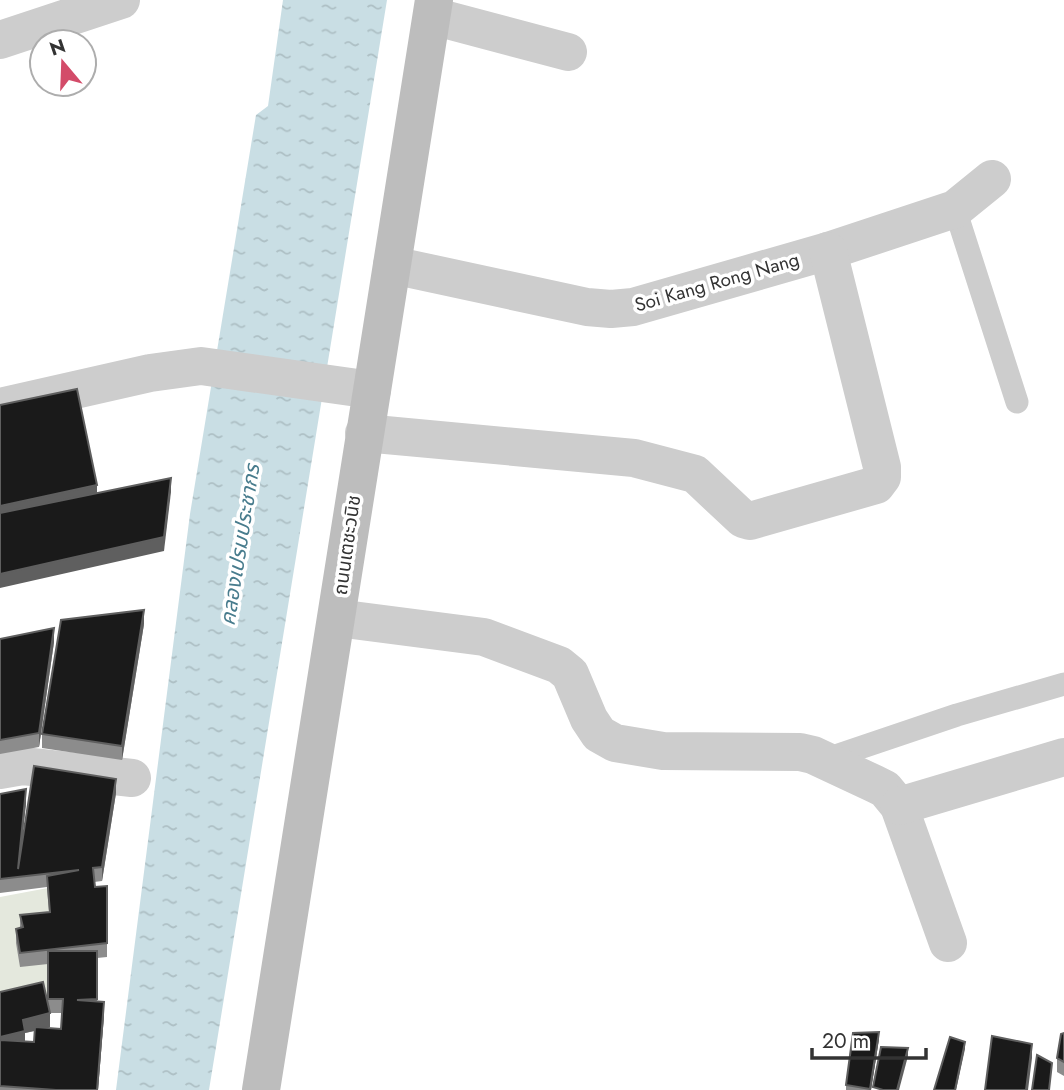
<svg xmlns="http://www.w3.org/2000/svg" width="1064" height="1090" font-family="Jost,'Noto Sans Thai',sans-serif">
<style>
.green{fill:#e4e8dd}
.water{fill:url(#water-ripples)}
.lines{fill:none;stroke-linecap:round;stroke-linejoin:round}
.lane{stroke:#cdcdcd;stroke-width:23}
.street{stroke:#cdcdcd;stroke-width:38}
.secondary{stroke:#bdbdbd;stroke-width:38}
.wall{fill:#8c8c8c;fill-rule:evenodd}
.shaded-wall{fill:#5f5f5f}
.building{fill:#1a1a1a;stroke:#5f5f5f;stroke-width:2}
.labels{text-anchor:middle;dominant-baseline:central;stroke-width:7;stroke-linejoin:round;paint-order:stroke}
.street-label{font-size:19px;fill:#333;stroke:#fff}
.water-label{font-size:21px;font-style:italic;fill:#487c8d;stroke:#fff}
</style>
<defs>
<pattern id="water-ripples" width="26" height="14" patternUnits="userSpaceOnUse" patternTransform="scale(1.75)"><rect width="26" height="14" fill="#c9dee4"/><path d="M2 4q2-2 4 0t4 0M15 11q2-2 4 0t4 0" fill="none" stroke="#adbfc4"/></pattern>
</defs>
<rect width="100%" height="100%" fill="#fff"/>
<path class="green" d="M53,887L56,999L0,1013V897Z"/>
<path class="water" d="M283,0H387L209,1090H116L190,514L256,115L268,106Z"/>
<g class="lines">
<g class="lane">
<path d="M955,209L1017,402"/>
<path d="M824,760L957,715L1064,684"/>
</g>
<g class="street">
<path d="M432,16L568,52"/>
<path d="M0,40L121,0"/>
<path d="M392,265L587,307L611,309L633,307L828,251L955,209L992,179"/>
<path d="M0,407L150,373L201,366L372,390"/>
<path d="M364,433L634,458L695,474L743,519L750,521L876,485L882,477V467L828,251"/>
<path d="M337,618L484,637L559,665L570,674L589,719L599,734L615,743L663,751L800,752L813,755L875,784L885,789L899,806L948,943"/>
<path d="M0,770L23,766L132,778"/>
<path d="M899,806L1064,757"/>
</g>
<path class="secondary" d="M261,1090L434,0"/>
</g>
<g class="wall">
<path d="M144,624L122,760L42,748V734Z"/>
<path d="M0,639L54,642L39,747L0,754Z"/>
<path d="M116,793L102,881L94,882L95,887L107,886V957L97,958V1001L104,1016L98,1090H0V992L48,1003V964L20,967L16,943V929L20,928V915L49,912L47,887L0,893V794L26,803L22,843ZM50,1013H62L61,1029L46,1028L50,1027ZM35,1031L34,1042L25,1041V1033Z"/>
<path d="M1064,1033V1076L1057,1072V1058Z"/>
<path d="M879,1039L871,1090H846V1085Z"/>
</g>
<g class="shaded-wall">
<path d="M171,478V492L164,551L0,588V574Z"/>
<path d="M97,485V499L0,520V506Z"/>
<path d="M144,610V624L122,760V746Z"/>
<path d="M54,628V642L39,747V733Z"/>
<path d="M116,779V793L102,881V867Z"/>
<path d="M26,789V803L18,876Z"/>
<path d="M104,1002V1016L98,1090H97Z"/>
<path d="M50,1013V1027L25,1033V1045L0,1051V1037L23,1020Z"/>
<path d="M879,1032V1039L871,1090H870Z"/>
<path d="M965,1042V1049L956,1090H955Z"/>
<path d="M1032,1044V1058L1028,1090H1026Z"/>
<path d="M908,1048V1056L899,1090H897Z"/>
</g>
<g class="building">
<path d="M77,389L97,485L0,506V405Z"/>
<path d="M171,478L164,537L0,574V513Z"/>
<path d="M144,610L122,746L42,734L61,620Z"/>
<path d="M54,628L39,733L0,740V639Z"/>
<path d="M34,766L116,779L102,867L93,868L95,887L107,886V943L20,953L16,929L23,927L20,915L50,912L47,876L79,870L0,879V794L26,789L18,869Z"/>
<path d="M48,951H97V999L77,1000L104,1002L97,1090H56L0,1086V1040L34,1042L35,1027L61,1029L63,999H48Z"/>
<path d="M43,982L50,1013L23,1020L25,1031L0,1037V992Z"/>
<path d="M879,1032L870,1089L846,1085L853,1033Z"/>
<path d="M1064,1033V1062L1057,1058L1061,1034Z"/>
<path d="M992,1036L1032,1044L1026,1090H985Z"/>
<path d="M950,1037L965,1042L955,1090H934Z"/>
<path d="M881,1047L908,1048L897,1090H883L873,1087Z"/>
<path d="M1037,1055L1052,1063L1049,1090H1032Z"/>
</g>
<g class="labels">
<g class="street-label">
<text transform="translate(717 282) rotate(-16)">Soi Kang Rong Nang</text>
<text transform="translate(347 545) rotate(-82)">ถนนเตชะวนิช</text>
</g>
<g class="water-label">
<text transform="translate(240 545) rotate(-81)">คลองเปรมประชากร</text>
</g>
</g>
<g transform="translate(63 63) rotate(341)"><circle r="33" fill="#ffffff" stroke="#adadad" stroke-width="2"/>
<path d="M0-5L12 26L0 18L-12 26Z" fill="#d34b69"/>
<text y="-10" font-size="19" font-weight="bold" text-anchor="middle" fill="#333333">N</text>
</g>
<path d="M812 1048v10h114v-10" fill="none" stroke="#333333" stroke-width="3.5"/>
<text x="822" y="1048" font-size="21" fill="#333333" stroke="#ffffff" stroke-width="5" paint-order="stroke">20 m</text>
</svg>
